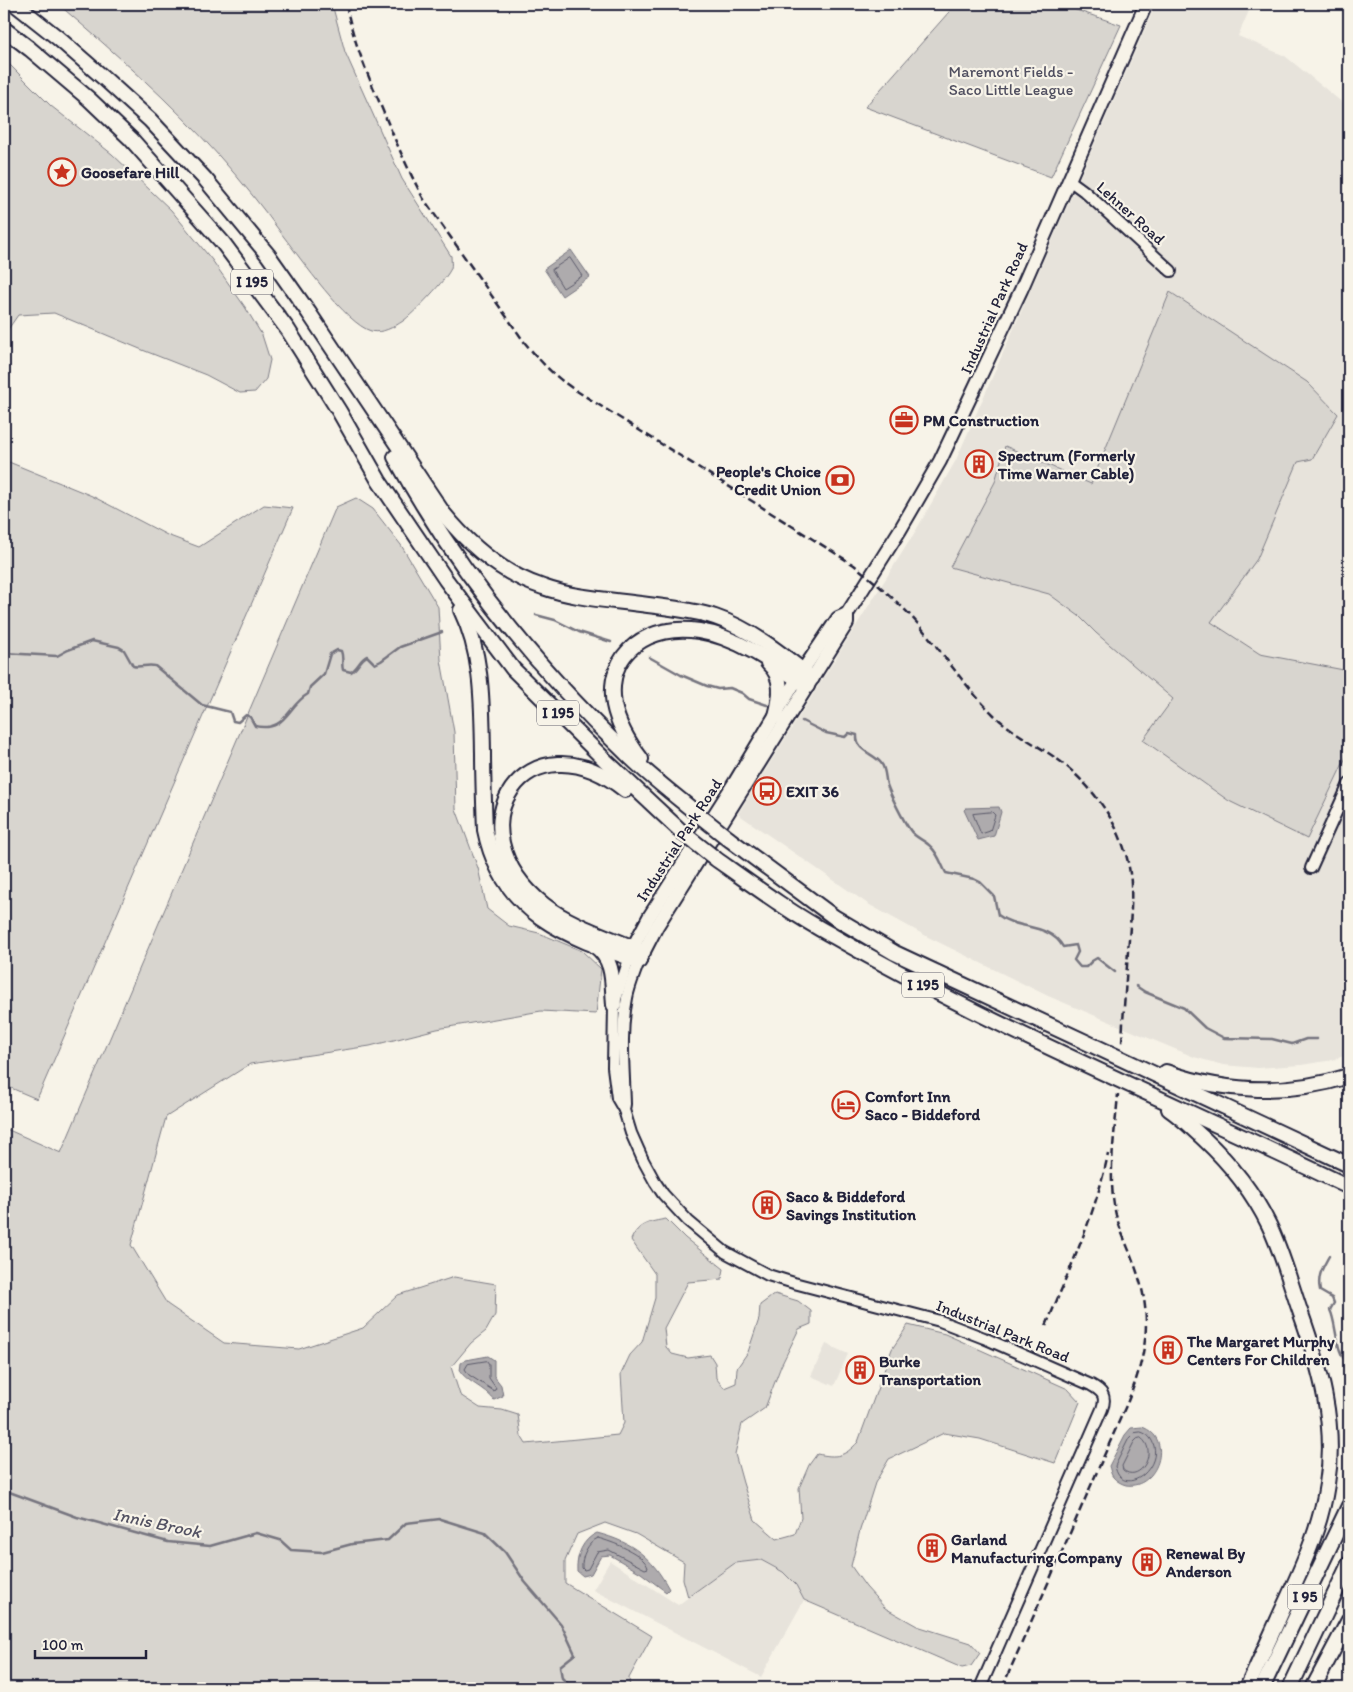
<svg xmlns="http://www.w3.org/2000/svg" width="1353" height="1692" font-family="Itim,sans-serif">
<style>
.built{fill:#e7e3db}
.green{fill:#d8d5cf;stroke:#7d7c85}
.water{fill:#aeabad;stroke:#76747f}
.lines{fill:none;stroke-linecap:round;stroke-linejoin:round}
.shore{stroke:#5a5969;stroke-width:1}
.stream{stroke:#76747f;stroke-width:2.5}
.minor-casing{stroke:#22223b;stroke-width:14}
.major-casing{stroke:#22223b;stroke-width:16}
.highway-casing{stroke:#22223b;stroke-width:18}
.minor{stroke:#f7f3e8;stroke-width:10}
.major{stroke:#f7f3e8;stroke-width:12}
.highway{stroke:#f7f3e8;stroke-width:14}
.rail{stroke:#22223b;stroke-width:2.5;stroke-dasharray:8 4;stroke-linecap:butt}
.highway-bridge-casing{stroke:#22223b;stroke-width:18;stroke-linecap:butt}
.highway-bridge{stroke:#f7f3e8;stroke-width:14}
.labels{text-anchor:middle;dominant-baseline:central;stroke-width:4.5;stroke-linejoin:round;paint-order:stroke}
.shield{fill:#f7f3e8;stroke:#62616f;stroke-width:1}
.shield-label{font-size:15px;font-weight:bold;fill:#22223b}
.park-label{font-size:16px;fill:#504f60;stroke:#f7f3e8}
.poi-label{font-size:16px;font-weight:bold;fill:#22223b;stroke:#f7f3e8;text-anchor:start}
.street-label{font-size:16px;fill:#22223b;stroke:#f7f3e8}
.water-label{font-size:18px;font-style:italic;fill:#535263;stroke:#f7f3e8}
</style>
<rect width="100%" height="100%" fill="#f7f3e8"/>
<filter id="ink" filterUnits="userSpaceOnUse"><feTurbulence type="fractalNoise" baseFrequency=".02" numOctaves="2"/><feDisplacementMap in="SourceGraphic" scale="10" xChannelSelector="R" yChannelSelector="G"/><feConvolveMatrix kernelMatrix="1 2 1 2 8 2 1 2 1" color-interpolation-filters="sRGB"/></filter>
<g filter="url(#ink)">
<g class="built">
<path d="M1156,4H1252L1238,36L1285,56L1349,108V1054L1333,1060L1301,1065L1258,1068L1223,1065L1194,1057L1048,996L928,937L868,904L738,814L915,532L956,460Z"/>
<path d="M826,1344L848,1354L834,1386L811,1376Z"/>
<path d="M761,1560L783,1572L796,1585L804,1600L761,1677L593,1590L610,1561L678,1605L735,1563Z"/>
</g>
<g class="green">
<path d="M58,4H332L345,52L402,179L451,256C451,260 452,265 451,268C448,278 412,315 403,321C394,327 382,334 371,331C346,324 301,259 284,237C264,209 243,183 220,157C171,102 114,52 58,4Z"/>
<path d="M956,4H1058L1121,25L1051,177L865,107Z"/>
<path d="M4,59L51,106L112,154L171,210L212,260L245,307L262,335L270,360L266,379L255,392L240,393L206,375L140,349L54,313L18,315L4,335Z"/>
<path d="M1170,292L1307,382L1338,414L1312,459L1298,462L1257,559L1211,622L1260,654L1349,671V751L1307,839L1229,801L1143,740L1173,699L1096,633L1079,616L1049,594L950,567L995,482L1005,446L1091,484Z"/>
<path d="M4,460L92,496L167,535L199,547L264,505L293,508L37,1099L4,1085Z"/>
<path d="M356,498L373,509L401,545L438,607L441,660L454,732L456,809L478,868L487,909L509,926L539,933L582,951L601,969L596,1014L541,1011L437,1029L370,1046L250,1064L166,1117L131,1245L167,1304L224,1343L299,1349L363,1328L398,1295L454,1277L496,1284L495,1315L486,1331L471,1343L451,1367L460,1395L480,1408L502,1410L518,1415L521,1436L526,1444L618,1435L624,1423L621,1374L630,1355L642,1342L655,1298V1274L631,1240C638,1223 650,1222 666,1219L685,1238L724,1269L722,1279L688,1282L664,1328L666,1347L672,1354L688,1358L710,1355L715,1363L716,1378L724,1388L736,1383L737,1368L748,1352L759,1319L760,1305L775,1294L798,1301L811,1311V1324L799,1329L781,1366L765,1408L742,1424L735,1454L743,1483L755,1520L777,1539L795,1534L801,1518L799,1488L809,1465L817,1454C837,1458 844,1457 858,1442L892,1349L908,1325L945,1334L1068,1389L1080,1402L1055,1463L980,1439L944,1433L889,1459L875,1483L860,1530L851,1566L866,1587L885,1608L917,1626L971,1643L980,1653L971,1666L962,1668L804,1600L796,1585L783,1572L761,1560L735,1563L688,1597L683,1579L684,1562L636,1534L605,1523L577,1534L565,1561V1583L652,1636L629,1678L630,1688H4V1128L61,1153L336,507Z"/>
</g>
<g class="water">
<path d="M571,250L590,277L562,296L544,269Z"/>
<path d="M999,807L1001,812L994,836L978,840L964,810L966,808Z"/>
<path d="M488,1356L494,1360V1376L501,1385L503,1396L494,1400C484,1387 467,1382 460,1371L461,1363L466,1360Z"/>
<path d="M1142,1427C1175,1438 1157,1490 1126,1485C1122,1484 1116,1481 1113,1477C1111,1475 1110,1469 1109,1466L1125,1435L1131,1428Z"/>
<path d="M597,1533C632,1542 652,1557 669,1589L666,1592L641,1573L610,1555L601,1556L591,1574L583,1576L577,1571C576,1555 583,1539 597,1533Z"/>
</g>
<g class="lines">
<g class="shore">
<path d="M570,258L582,276L563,288L552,270Z"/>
<path d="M992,812L995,815L990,831L981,834L973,814Z"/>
<path d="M487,1361L489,1364V1378L496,1388L494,1391L469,1375L465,1369L468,1364Z"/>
<path d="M1141,1432C1148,1434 1152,1439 1154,1446C1160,1472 1121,1498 1115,1466L1129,1438L1134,1433Z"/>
<path d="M1141,1438C1159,1451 1140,1484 1123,1470L1122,1466L1134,1442L1137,1439Z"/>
<path d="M598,1538C612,1542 644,1553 648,1568L645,1569L609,1550L597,1552L588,1569L584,1570L582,1568C581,1557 588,1542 598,1538Z"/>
</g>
<g class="stream">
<path d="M536,615L555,620L579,632L611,642"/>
<path d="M4,653L57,656L68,650L92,641L119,647L124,650L133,666C140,668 147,664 155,666L202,705L230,712L233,721L238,722L246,715L250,717L255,726C286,733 287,706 308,694L310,687L324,674L330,654L337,650L341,651C344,658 341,663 343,670L351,672C358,668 360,659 367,656L375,664L381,661L400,647L442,632"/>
<path d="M649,657L681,675L707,686L718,689L730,688L742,693L749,699L767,705"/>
<path d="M802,721L826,733L845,737L849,733L857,735C856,752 872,752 881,763C886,769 885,778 887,785C891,796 903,820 910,830C915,838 925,840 931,847C939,855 941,864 946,873L974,879L980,882L994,896L998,915C1017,930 1050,923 1063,947L1076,945L1078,952L1074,960L1080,967H1086L1092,961L1097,958L1115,972"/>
<path d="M1136,986L1145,992L1184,1008L1205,1028L1224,1038L1272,1039L1292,1044L1306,1039H1317"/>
<path d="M1329,1256C1322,1269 1317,1276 1320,1291L1332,1298L1334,1303L1330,1310C1337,1323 1335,1356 1349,1363"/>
<path d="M4,1490L77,1517L168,1542L210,1546L256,1533L280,1540L291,1550L322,1552L352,1544L388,1540L406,1523L440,1519L485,1533L505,1552L525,1582L561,1624L575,1654L560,1666L562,1678L572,1688"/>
</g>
<g class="minor-casing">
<g id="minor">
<path d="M1069,180L1084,191L1171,271"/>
<path d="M1311,868L1349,784"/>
<path d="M631,953L614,1005L613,1067L617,1098L624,1110L631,1133L643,1160L655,1182L663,1194L688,1221L725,1252L768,1275L794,1283L940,1321L984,1338L1091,1385C1102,1391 1107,1396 1102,1409L980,1688"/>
<path d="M624,1110L625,1104C624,1069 620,1033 627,998C629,986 635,973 639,961"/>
</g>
</g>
<g class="major-casing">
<g id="major">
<path d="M633,947L649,917L735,782L797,679L838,618L847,614"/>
<path d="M639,961L657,926L847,623V614L900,530L940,461L1021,290L1146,4"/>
</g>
</g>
<g class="highway-casing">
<g id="highway">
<path d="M15,4L58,38L105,79L150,120L205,179L268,255L309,313L443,513C470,546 502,574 543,587C576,599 613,600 648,605C671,608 693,610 715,617C751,629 783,655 812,678"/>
<path d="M4,29L30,49L89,99L131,139L223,243L288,330L339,411L379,481L446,580L513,669L606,761L683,833"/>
<path d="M395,457C455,567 536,667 626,753C647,774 672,793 695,812"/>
<path d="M461,610C483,655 482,704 483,753C483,778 484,804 485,830C502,914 566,936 639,961"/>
<path d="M768,663C784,677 781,697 776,716"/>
<path d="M641,759C629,743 618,725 614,705C605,651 651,623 699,631C738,637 775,664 807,686"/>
<path d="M625,790C528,712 447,827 544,905C569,925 614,939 643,952"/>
<path d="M729,839L834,917L895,953L1349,1165"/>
<path d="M716,859C754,886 792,914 833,936C999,1031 1177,1104 1349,1187"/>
<path d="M595,946C615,960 612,984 614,1005"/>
<path d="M1166,1072C1226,1093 1289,1095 1349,1076"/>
<path d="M1169,1109C1181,1117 1192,1128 1203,1138C1230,1163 1253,1192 1269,1225C1282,1252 1290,1282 1300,1311C1320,1367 1337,1424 1327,1484C1321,1525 1305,1561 1288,1598C1274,1628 1261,1658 1247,1688"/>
<path d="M1262,1688L1349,1506"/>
<path d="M1290,1688L1349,1564"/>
<path d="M1313,1688L1349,1620"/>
</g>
</g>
<use href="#minor" class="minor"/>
<use href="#major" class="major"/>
<use href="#highway" class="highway"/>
<g class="rail">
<path d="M346,4C352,37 365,68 378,99C392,133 406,166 423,198L525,343C540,361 553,375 572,388L854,565C876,583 899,602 918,624C943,653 966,688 993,714C1017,738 1051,750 1075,774C1105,802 1128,840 1131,883C1132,905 1130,928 1128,951C1126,982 1123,1014 1122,1045"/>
<path d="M1046,1326C1069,1270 1096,1214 1108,1154"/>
<path d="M1002,1688L1128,1401C1146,1357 1153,1318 1137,1272C1131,1253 1121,1234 1116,1215C1107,1176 1115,1133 1118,1094"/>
</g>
<g class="highway-bridge-casing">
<g id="highway-bridge">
<path d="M695,812L729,839"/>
<path d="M683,833L716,859"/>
</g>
</g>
<use href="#highway-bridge" class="highway-bridge"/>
</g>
</g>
<defs>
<g id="sight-ring" transform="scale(1.4375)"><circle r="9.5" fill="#f7f3e8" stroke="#c8321e" stroke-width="1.5"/><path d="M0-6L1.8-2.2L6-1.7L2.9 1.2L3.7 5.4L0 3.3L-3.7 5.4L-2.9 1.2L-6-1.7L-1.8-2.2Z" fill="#c8321e"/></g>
<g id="office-ring" transform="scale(1.4375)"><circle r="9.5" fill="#f7f3e8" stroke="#c8321e" stroke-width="1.5"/><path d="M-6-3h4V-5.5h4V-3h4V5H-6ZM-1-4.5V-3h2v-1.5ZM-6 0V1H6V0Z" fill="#c8321e"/></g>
<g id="building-ring" transform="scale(1.4375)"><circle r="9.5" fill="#f7f3e8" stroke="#c8321e" stroke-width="1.5"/><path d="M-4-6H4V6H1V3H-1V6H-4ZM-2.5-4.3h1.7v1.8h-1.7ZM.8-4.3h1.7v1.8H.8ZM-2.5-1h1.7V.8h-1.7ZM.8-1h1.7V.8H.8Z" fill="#c8321e"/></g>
<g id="bank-ring" transform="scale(1.4375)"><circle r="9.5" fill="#f7f3e8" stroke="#c8321e" stroke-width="1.5"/><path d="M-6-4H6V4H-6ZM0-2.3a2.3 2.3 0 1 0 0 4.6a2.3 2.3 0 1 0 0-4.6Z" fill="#c8321e"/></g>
<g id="bus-ring" transform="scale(1.4375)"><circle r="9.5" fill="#f7f3e8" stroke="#c8321e" stroke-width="1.5"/><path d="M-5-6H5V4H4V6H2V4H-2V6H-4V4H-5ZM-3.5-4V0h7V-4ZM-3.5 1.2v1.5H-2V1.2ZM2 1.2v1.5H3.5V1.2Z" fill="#c8321e"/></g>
<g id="hotel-ring" transform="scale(1.4375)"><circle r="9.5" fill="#f7f3e8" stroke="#c8321e" stroke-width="1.5"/><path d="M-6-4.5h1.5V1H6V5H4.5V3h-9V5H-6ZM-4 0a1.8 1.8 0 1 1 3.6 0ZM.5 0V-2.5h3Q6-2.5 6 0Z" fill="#c8321e"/></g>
</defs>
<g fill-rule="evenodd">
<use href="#sight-ring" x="62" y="172"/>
<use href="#office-ring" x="904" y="420"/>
<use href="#building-ring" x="979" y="464"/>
<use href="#bank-ring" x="840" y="480"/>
<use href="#bus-ring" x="767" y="791"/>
<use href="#hotel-ring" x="846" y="1105"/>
<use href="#building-ring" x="767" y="1205"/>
<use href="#building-ring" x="1168" y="1350"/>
<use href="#building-ring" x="860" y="1370"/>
<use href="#building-ring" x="932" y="1548"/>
<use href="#building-ring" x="1147" y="1562"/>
</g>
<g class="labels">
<g class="shield">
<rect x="231" y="269.5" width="42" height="25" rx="4"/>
<rect x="537" y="700.5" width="42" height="25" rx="4"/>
<rect x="902" y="972.5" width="42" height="25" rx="4"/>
<rect x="1287.5" y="1584.5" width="35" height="25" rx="4"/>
</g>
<g class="shield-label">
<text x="252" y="282">I 195</text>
<text x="558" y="713">I 195</text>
<text x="923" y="985">I 195</text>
<text x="1305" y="1597">I 95</text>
</g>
<g class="park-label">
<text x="1011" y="71">Maremont Fields -<tspan x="1011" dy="18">Saco Little League</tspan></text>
</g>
<g class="poi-label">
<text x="81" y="172">Goosefare Hill</text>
<text x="923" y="420">PM Construction</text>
<text x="998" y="455">Spectrum (Formerly<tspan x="998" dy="18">Time Warner Cable)</tspan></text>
<text x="821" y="471" text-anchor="end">People's Choice<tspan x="821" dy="18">Credit Union</tspan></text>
<text x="786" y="791">EXIT 36</text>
<text x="865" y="1096">Comfort Inn<tspan x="865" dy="18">Saco - Biddeford</tspan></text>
<text x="786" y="1196">Saco &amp; Biddeford<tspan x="786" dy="18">Savings Institution</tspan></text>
<text x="1187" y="1341">The Margaret Murphy<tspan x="1187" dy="18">Centers For Children</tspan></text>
<text x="879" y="1361">Burke<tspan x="879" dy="18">Transportation</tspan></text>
<text x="951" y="1539">Garland<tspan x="951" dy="18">Manufacturing Company</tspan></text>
<text x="1166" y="1553">Renewal By<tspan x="1166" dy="18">Anderson</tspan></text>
</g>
<g class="street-label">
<text transform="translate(1131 213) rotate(42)">Lehner Road</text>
<text transform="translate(994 308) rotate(-66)">Industrial Park Road</text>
<text transform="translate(679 840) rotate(-57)">Industrial Park Road</text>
<text transform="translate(1003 1331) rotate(22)">Industrial Park Road</text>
</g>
<g class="water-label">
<text transform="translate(157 1523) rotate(12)">Innis Brook</text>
</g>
</g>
<rect width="1353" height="1692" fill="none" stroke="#f7f3e8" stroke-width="20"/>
<rect x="10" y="10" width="1333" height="1672" fill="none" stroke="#22223b" stroke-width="2" filter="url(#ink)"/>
<path d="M35 1650v8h111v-8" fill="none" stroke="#22223b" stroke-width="2.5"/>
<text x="42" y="1650" font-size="15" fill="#22223b" stroke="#f7f3e8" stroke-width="4" paint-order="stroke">100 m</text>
</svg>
